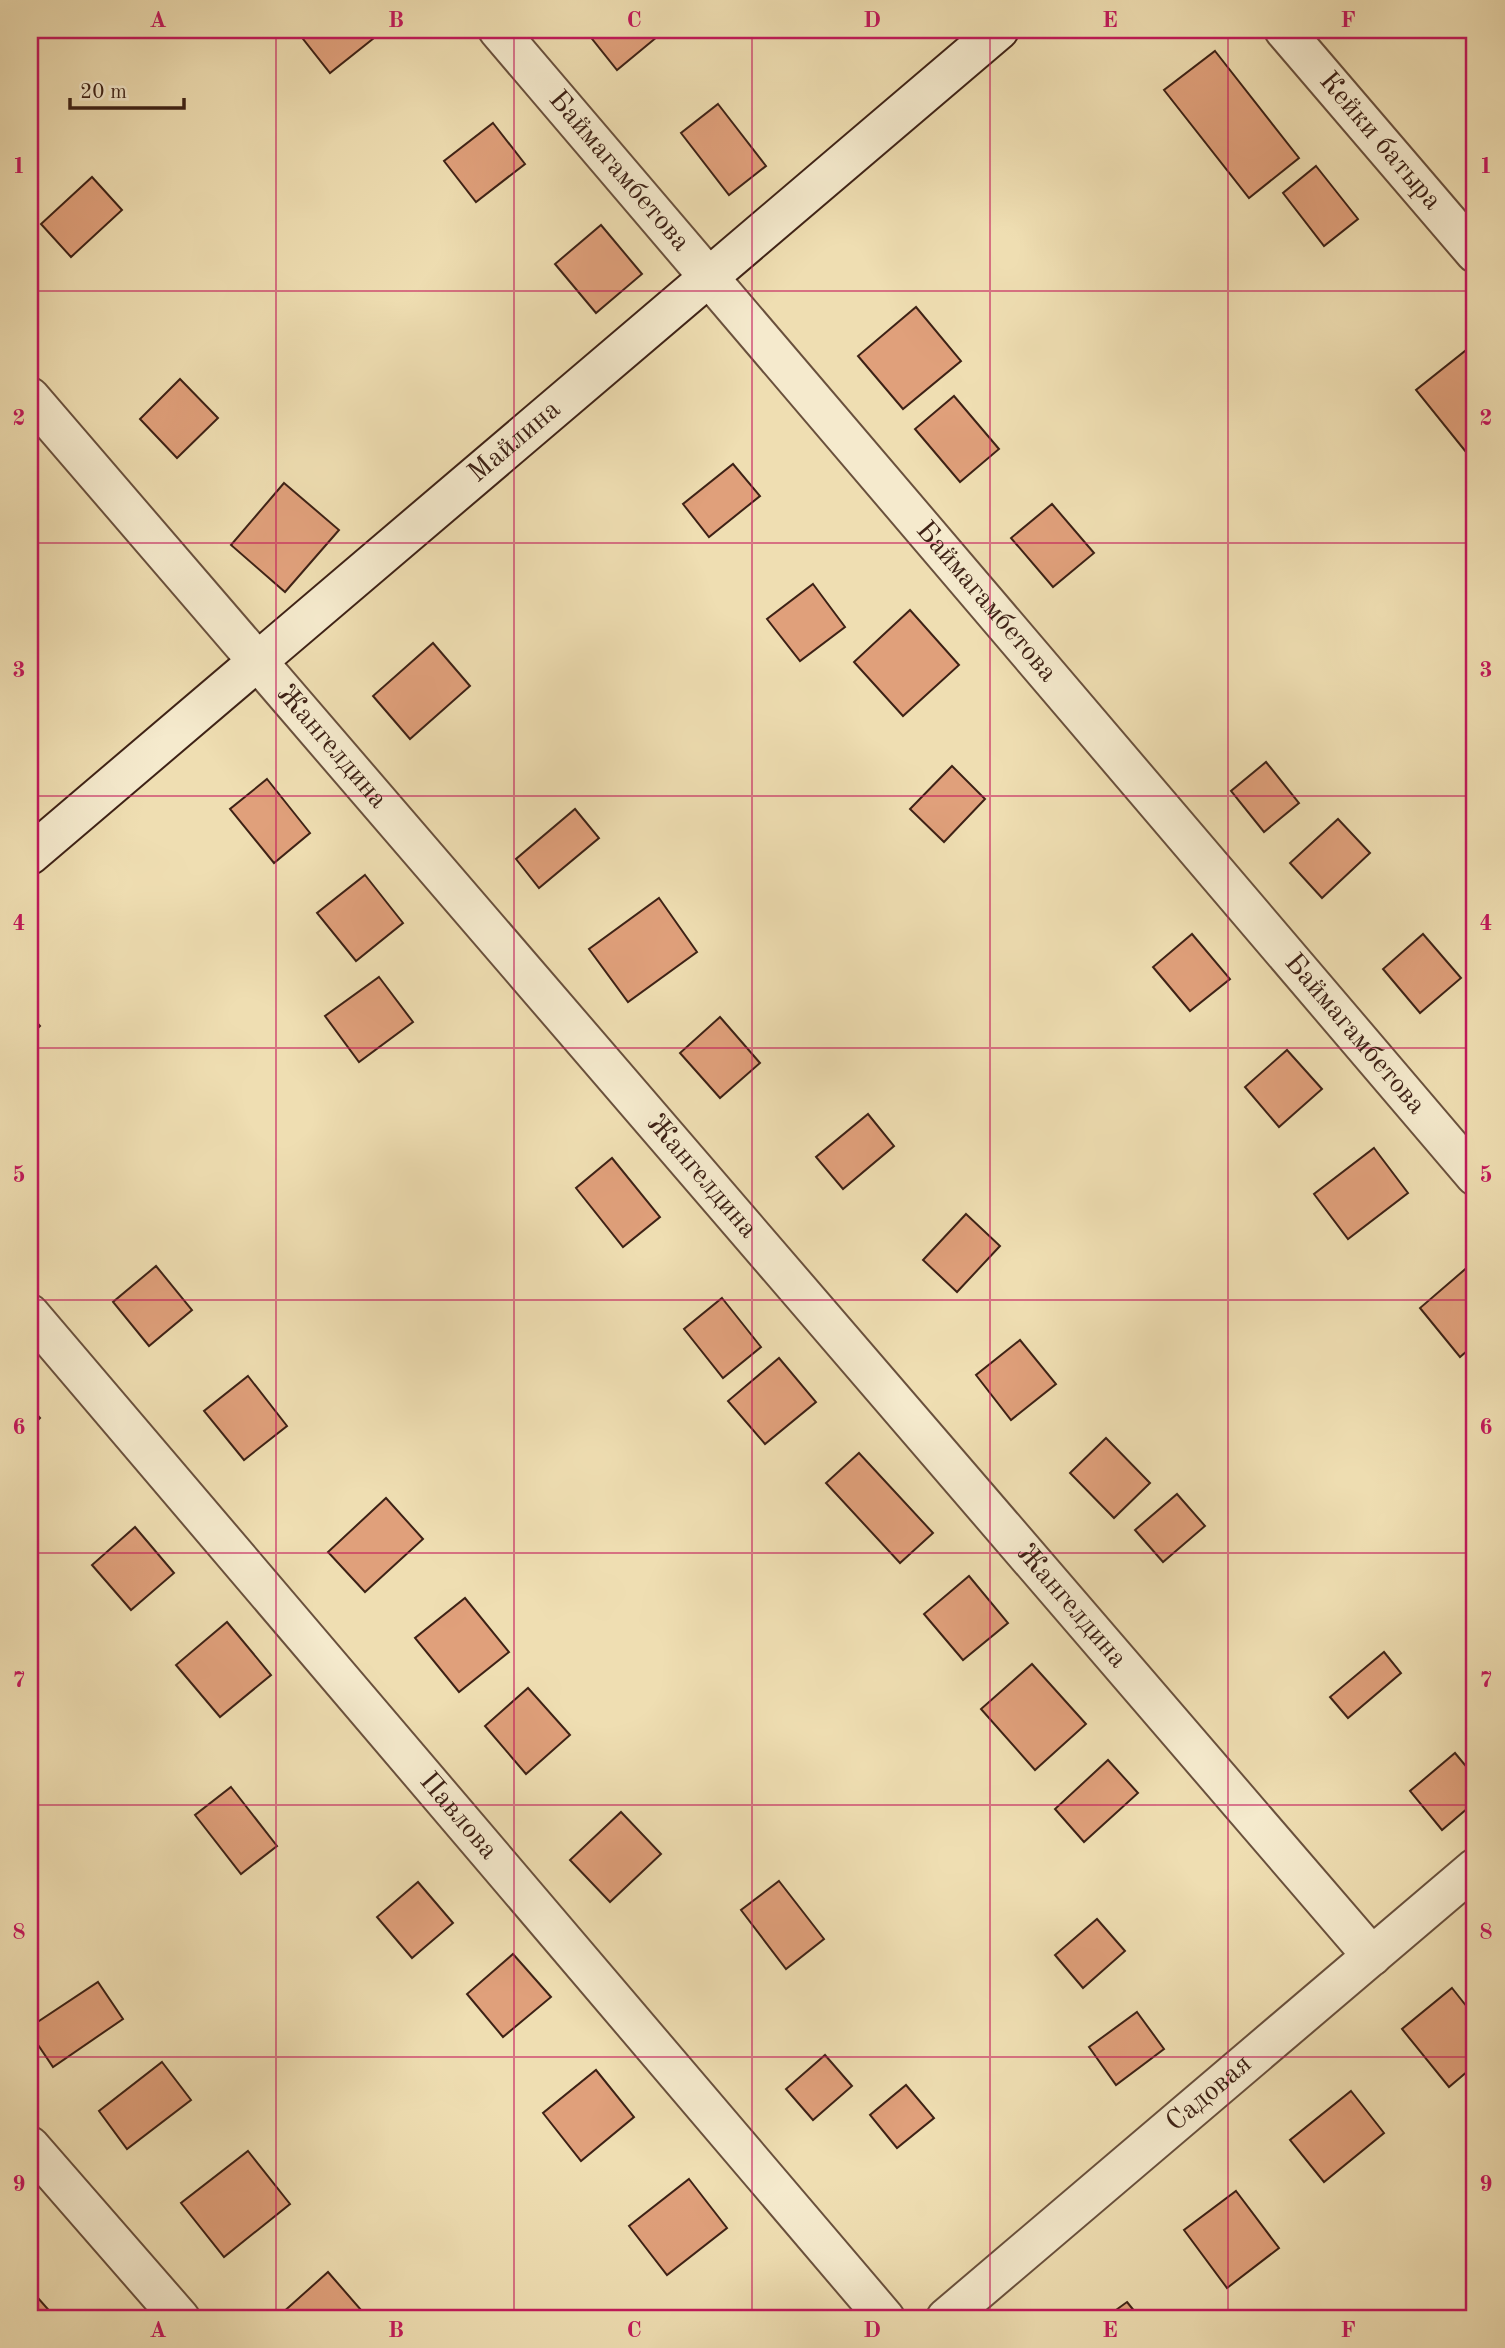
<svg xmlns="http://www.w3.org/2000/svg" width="1505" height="2348" font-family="'Old Standard TT',serif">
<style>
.building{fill:#e0a07b;stroke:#3e2216;stroke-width:2}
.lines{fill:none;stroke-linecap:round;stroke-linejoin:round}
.street-casing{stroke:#6a513d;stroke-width:42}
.secondary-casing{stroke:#3e2216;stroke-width:42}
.street{stroke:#f5eacd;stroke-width:38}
.secondary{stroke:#f5eacd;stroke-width:38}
.grid{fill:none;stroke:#c2185b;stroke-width:2;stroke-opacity:0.55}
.labels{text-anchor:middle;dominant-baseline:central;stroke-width:7;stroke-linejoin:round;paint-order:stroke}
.street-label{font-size:28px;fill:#3e2216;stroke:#f5eacd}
.neatline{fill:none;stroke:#c2185b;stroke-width:2.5}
.grid-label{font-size:23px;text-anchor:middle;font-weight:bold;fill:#c2185b}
</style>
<rect width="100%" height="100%" fill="#efdeb2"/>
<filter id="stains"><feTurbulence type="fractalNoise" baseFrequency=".00286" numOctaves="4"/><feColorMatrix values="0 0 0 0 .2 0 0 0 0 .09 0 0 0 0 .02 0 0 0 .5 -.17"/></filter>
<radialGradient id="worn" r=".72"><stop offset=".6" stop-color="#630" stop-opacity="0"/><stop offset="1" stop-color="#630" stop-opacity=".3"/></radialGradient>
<g class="building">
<path d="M296,30H384L330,73Z"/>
<path d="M585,30H661L663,32L617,70Z"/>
<path d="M1215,51L1299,158L1249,198L1164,90Z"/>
<path d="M718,104L766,166L729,195L681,133Z"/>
<path d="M493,123L525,164L476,202L444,161Z"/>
<path d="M1316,166L1358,219L1324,246L1283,193Z"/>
<path d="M92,177L122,210L71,257L41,224Z"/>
<path d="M601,225L642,274L596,313L555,264Z"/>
<path d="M916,307L961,361L903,409L858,356Z"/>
<path d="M1465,351L1475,364V444L1466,452L1416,390Z"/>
<path d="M180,379L218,418L177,458L140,419Z"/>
<path d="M954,396L999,449L960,482L915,429Z"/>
<path d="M733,464L760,496L709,537L683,504Z"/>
<path d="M284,483L339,530L285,592L231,545Z"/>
<path d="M1052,504L1094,553L1053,587L1011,538Z"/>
<path d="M813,584L845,627L800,661L767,619Z"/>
<path d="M910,610L959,665L903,716L854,662Z"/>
<path d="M433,643L470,686L410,739L373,696Z"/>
<path d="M1266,762L1299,803L1264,832L1231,791Z"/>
<path d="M952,766L985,799L944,842L910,809Z"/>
<path d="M267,779L310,833L274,863L230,809Z"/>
<path d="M575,809L599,838L539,888L516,859Z"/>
<path d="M1338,819L1370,853L1322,898L1290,863Z"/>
<path d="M365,875L403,923L356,961L317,913Z"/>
<path d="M659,898L697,952L628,1002L589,949Z"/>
<path d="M1192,934L1230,979L1190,1011L1153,967Z"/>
<path d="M1423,934L1461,978L1420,1013L1383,969Z"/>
<path d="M379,977L413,1022L359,1062L325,1016Z"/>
<path d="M30,1015L40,1026L30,1036Z"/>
<path d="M720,1017L760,1063L720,1098L680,1053Z"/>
<path d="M1287,1050L1322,1089L1279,1127L1245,1087Z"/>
<path d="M868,1114L894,1146L843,1189L816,1157Z"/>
<path d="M1374,1148L1408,1193L1348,1239L1314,1194Z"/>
<path d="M612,1158L660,1217L623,1247L576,1188Z"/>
<path d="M966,1214L1000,1246L957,1292L923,1260Z"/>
<path d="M1470,1265L1475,1271V1344L1460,1357L1420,1308Z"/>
<path d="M156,1266L192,1310L149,1346L113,1302Z"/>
<path d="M722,1298L761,1347L723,1378L684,1329Z"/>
<path d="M1020,1340L1056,1384L1011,1420L976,1375Z"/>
<path d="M779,1358L816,1402L765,1444L728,1401Z"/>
<path d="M248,1376L287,1426L244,1460L204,1411Z"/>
<path d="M30,1407L40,1418L30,1428Z"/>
<path d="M1106,1438L1150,1483L1114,1518L1070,1473Z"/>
<path d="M859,1453L933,1533L900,1563L826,1483Z"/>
<path d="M1177,1494L1205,1526L1163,1562L1135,1530Z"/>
<path d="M386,1498L423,1539L365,1592L328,1552Z"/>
<path d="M135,1527L174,1573L131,1610L92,1565Z"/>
<path d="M969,1576L1008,1623L963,1660L924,1614Z"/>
<path d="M465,1598L509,1652L459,1692L415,1638Z"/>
<path d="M227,1622L271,1675L220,1717L176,1665Z"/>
<path d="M1384,1652L1401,1673L1348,1718L1330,1697Z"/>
<path d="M1032,1664L1086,1724L1035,1770L981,1709Z"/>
<path d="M528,1688L570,1735L526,1774L485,1726Z"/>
<path d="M1455,1753L1475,1777V1802L1442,1830L1410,1791Z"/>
<path d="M1108,1760L1138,1793L1084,1842L1055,1809Z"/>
<path d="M231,1787L277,1846L241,1874L195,1815Z"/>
<path d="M621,1812L661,1854L610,1902L570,1860Z"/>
<path d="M779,1881L824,1939L786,1969L741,1910Z"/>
<path d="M418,1882L453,1923L412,1958L377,1917Z"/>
<path d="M1097,1919L1125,1951L1083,1988L1055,1955Z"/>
<path d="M513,1954L551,1997L503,2037L467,1994Z"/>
<path d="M98,1982L123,2019L53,2067L30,2033V2027Z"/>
<path d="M1452,1988L1475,2017V2065L1449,2087L1402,2029Z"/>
<path d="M1137,2012L1164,2049L1116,2085L1089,2047Z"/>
<path d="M825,2055L852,2086L813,2120L786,2089Z"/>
<path d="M162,2062L191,2100L127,2149L99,2111Z"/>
<path d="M596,2070L634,2117L581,2161L543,2113Z"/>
<path d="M906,2085L934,2118L897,2148L870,2115Z"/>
<path d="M1351,2091L1384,2133L1324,2182L1290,2140Z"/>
<path d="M248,2151L290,2204L224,2257L181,2203Z"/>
<path d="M689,2179L727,2228L667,2275L629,2226Z"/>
<path d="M1236,2191L1279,2248L1227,2288L1184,2230Z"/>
<path d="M328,2272L368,2318H285L281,2314Z"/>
<path d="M30,2289L54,2316L51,2318H30Z"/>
<path d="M1127,2302L1140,2318H1105Z"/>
</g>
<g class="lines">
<g class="street-casing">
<g id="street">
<path id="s1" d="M498,30L1475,1176"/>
<path id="s2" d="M1284,30L1475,253"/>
<path id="s3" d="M30,397L1372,1956"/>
<path id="s4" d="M30,1314L885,2318"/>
<path d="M30,2146L180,2318"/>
<path id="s5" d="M946,2318L1475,1868"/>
</g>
</g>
<g class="secondary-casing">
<g id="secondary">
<path id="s6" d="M30,855L999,30"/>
</g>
</g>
<use href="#street" class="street"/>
<use href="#secondary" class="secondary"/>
</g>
<path class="grid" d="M276,30V2318M514,30V2318M752,30V2318M990,30V2318M1228,30V2318M30,291H1475M30,543H1475M30,796H1475M30,1048H1475M30,1300H1475M30,1553H1475M30,1805H1475M30,2057H1475"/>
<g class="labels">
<g class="street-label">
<text stroke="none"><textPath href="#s2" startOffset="147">Кейки батыра</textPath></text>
<text stroke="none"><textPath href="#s1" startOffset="186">Баймагамбетова</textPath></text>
<text stroke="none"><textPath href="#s6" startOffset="637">Майлина</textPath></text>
<text stroke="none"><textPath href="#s1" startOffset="752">Баймагамбетова</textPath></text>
<text stroke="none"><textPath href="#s3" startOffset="462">Жангелдина</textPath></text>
<text stroke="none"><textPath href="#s1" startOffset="1320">Баймагамбетова</textPath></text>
<text stroke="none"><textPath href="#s3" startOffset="1029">Жангелдина</textPath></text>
<text stroke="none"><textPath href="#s3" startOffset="1596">Жангелдина</textPath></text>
<text stroke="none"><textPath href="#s4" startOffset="660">Павлова</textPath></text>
<text stroke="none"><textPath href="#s5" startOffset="346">Садовая</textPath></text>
</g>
</g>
<rect width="1505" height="2348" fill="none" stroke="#efdeb2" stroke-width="77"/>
<path d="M70 98v10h114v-10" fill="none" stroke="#3e2216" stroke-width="3.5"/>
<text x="80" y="98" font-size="21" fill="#3e2216" stroke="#f5eacd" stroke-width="5" paint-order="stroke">20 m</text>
<rect x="38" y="38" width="1428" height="2272" class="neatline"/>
<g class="grid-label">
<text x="158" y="27">A</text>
<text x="396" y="27">B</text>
<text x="634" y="27">C</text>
<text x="872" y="27">D</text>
<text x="1110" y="27">E</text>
<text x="1348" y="27">F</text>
<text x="19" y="173">1</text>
<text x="1486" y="173">1</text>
<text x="19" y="425">2</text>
<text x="1486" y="425">2</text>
<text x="19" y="677">3</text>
<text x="1486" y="677">3</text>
<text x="19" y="930">4</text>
<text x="1486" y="930">4</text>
<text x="19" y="1182">5</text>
<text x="1486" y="1182">5</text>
<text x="19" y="1434">6</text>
<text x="1486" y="1434">6</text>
<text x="19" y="1687">7</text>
<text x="1486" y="1687">7</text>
<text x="19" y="1939">8</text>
<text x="1486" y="1939">8</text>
<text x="19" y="2191">9</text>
<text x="1486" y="2191">9</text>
<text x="158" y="2337">A</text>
<text x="396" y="2337">B</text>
<text x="634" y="2337">C</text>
<text x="872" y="2337">D</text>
<text x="1110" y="2337">E</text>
<text x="1348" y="2337">F</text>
</g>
<rect width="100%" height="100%" filter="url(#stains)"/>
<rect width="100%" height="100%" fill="url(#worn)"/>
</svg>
